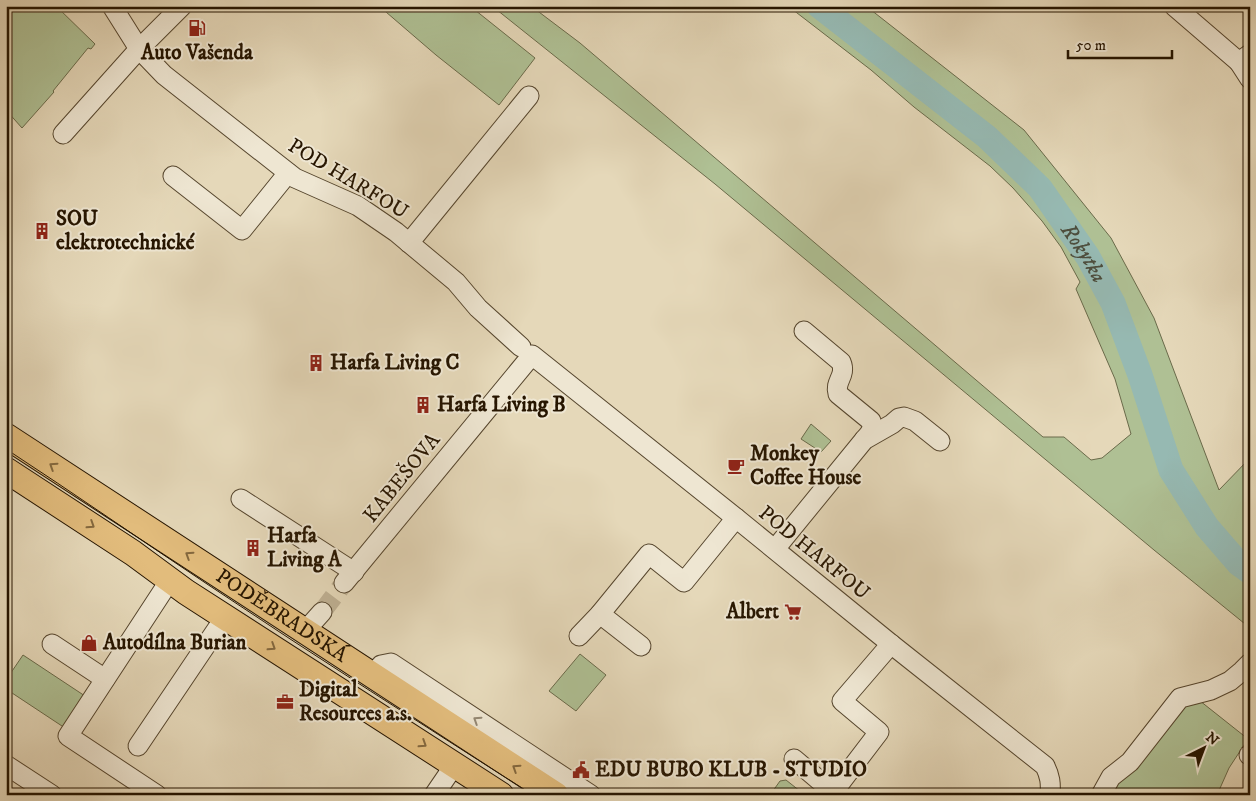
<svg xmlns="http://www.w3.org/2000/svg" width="1256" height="801" font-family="'IM FELL DW Pica',serif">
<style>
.green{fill:#afc094;stroke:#6a6a4a}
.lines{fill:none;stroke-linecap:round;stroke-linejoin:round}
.river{stroke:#96b9b2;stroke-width:25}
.minor-tunnel{stroke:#bfb194;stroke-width:19;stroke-dasharray:19 9;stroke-linecap:butt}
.minor-casing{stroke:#56462e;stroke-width:21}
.major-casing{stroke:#261500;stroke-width:27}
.minor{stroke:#eee6d2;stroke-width:19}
.major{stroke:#e2bc7c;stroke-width:25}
.tram{stroke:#261500;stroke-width:1}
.oneway{stroke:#84683e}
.oneway2{stroke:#948874}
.labels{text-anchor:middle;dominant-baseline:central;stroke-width:4;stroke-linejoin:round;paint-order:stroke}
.poi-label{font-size:21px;font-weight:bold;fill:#261500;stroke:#eee6d2;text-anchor:start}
.street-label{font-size:21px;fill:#261500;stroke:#eee6d2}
.water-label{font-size:22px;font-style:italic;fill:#4d4e3e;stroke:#eee6d2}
</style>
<rect width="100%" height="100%" fill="#e5d8b9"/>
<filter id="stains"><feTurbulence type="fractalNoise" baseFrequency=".004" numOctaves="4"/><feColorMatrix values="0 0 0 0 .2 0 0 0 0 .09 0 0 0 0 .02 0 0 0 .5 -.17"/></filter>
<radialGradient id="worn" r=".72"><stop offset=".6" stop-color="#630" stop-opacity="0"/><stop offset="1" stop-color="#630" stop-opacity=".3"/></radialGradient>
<g class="green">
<path d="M17,6H56L95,44L91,49L88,48L53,91L54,92L22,128L6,110V17Z"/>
<path d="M379,6H470L535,58L499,105L436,55Z"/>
<path d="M492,6H531L580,43L1043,437H1064L1091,460L1102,458L1131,434L1115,379L1076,289L1080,282L1061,247L1042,221L1013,188L990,166L914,107L871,70L788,6H866L1024,130L1111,238L1154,318L1219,490L1250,458V628L1154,550L715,184Z"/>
<path d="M811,424L831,441L821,452L801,439Z"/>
<path d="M580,654L606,675L576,711L549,691Z"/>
<path d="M23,655L85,696L65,728L6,689V680Z"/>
<path d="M1190,693L1248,739L1229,768L1217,795H1120L1110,787Z"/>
<path d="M786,780L805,795H770L780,781Z"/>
</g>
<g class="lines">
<path class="river" id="s1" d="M819,6L987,137L1040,188L1088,257L1113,303L1140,375L1171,470L1207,527L1239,564L1250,572"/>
<path class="minor-tunnel" d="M322,612L344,583"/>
<g class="minor-casing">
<g id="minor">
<path d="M112,6L139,49L164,75L295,178L358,206L396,232L456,282L478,308L521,347"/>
<path d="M1174,6L1239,62L1250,54"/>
<path d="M1239,62L1250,79"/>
<path d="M63,134L139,49L182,6"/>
<path d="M173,176L242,230L288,173"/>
<path d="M409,243L529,96"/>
<path d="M804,331L841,362C847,376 834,381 838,394L871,421C874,430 869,434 864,440"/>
<path d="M241,499L354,572"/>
<path d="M775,549L864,440L892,424L899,418L904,417L915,421L940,441"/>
<path d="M344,583L532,355L736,518L891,644L1045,766C1050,776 1051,783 1050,795"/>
<path d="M600,614L641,646"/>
<path d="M305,631L322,612"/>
<path d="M579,636L600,614L649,554L684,582L736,518"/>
<path d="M52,644L105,679"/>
<path d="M374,676L381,665L391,663L591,795"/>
<path d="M138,746L225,617"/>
<path d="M1249,755H1250"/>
<path d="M794,759L833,792"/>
<path d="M6,765L52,795"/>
<path d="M157,795L68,736L170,580"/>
<path d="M434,795L447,776L453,764"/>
<path d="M831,795L879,732L842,701L891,644"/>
<path d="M1101,795L1111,777L1130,762L1180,698L1211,690L1230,681L1242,671L1250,663"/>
</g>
</g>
<g class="major-casing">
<g id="major">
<path id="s2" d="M6,436L556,795"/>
<path d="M6,470L133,553L186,592L501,795"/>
</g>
</g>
<use href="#minor" class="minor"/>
<use href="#major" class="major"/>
<path class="tram" d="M6,449C75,494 142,541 210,586C316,657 425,726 533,795"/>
</g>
<defs><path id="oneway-chevron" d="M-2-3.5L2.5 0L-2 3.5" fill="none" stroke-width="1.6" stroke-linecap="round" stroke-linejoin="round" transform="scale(1.25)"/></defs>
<g class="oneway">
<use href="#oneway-chevron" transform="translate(53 466) rotate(-147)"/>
<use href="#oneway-chevron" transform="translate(91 525) rotate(33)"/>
<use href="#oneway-chevron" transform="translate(189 555) rotate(-147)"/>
<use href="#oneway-chevron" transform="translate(272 647) rotate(33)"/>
<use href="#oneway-chevron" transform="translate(423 744) rotate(33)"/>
<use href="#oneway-chevron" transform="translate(516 768) rotate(-147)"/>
</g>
<use class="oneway2" href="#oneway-chevron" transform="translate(477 720) rotate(-147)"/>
<defs>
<g id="fuel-bare" transform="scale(1.35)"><path d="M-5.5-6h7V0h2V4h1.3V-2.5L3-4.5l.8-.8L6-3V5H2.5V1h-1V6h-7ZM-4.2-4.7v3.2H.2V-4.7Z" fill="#8f2418" stroke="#eee6d2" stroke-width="2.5" paint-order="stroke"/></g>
<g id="building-bare" transform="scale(1.35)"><path d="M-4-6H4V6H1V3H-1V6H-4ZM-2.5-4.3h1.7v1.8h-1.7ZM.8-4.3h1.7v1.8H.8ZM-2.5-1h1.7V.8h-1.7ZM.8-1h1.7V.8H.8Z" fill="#8f2418" stroke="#eee6d2" stroke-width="2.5" paint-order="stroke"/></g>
<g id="cafe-bare" transform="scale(1.35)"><path d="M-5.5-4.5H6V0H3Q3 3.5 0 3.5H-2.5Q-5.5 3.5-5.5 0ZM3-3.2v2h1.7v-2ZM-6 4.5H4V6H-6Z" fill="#8f2418" stroke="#eee6d2" stroke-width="2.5" paint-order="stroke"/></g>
<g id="supermarket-bare" transform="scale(1.35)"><path d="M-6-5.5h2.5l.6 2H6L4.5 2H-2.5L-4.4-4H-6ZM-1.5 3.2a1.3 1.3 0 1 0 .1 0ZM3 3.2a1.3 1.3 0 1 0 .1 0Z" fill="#8f2418" stroke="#eee6d2" stroke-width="2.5" paint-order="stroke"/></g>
<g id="shop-bare" transform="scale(1.35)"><path d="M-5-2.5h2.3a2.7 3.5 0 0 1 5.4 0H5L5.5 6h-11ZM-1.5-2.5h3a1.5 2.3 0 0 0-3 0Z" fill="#8f2418" stroke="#eee6d2" stroke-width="2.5" paint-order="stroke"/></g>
<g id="office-bare" transform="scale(1.35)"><path d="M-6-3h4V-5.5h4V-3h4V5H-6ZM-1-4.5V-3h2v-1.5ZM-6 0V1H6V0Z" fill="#8f2418" stroke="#eee6d2" stroke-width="2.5" paint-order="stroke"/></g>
<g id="civic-bare" transform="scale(1.35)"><path d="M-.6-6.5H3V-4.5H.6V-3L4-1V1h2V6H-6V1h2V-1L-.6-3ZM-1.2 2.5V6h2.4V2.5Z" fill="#8f2418" stroke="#eee6d2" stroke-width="2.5" paint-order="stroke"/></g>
</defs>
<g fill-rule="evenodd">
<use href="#fuel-bare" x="197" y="28"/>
<use href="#building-bare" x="42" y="231"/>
<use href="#building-bare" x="316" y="363"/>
<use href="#building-bare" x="423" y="405"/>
<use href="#cafe-bare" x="736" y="466"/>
<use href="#building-bare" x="253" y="548"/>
<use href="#supermarket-bare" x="793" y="612"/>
<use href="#shop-bare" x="89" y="643"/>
<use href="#office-bare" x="285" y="702"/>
<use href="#civic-bare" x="581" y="770"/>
</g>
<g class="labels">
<g class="poi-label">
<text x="197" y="53" text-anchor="middle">Auto Vašenda</text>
<text x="56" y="219">SOU<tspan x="56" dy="24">elektrotechnické</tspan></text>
<text x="330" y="363">Harfa Living C</text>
<text x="437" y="405">Harfa Living B</text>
<text x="750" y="454">Monkey<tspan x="750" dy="24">Coffee House</tspan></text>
<text x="267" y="536">Harfa<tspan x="267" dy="24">Living A</tspan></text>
<text x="779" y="612" text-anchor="end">Albert</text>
<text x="103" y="643">Autodílna Burian</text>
<text x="299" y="690">Digital<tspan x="299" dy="24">Resources a.s.</tspan></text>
<text x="595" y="770">EDU BUBO KLUB - STUDIO</text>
</g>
<g class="street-label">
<text transform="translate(348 179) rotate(31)">POD HARFOU</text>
<text transform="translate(402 478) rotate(-51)">KABEŠOVA</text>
<text transform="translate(814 553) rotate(39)">POD HARFOU</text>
<text stroke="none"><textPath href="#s2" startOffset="329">PODĚBRADSKÁ</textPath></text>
</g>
<g class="water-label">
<text stroke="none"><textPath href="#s1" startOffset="365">Rokytka</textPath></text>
</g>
</g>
<rect width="1256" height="801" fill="none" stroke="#e5d8b9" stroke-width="25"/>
<rect x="8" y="8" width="1241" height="786" fill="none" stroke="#261500" stroke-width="2.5"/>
<rect x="12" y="12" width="1231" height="776" fill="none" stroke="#261500"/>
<g transform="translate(1204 748) rotate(42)" stroke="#eee6d2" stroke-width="4" paint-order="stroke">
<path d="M0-4L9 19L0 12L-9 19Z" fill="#261500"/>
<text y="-8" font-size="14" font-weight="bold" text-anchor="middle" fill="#261500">N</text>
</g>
<path d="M1068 50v8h104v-8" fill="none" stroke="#261500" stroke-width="2.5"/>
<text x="1076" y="50" font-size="15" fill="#261500" stroke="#eee6d2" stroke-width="4" paint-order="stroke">50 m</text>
<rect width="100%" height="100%" filter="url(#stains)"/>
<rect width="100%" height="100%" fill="url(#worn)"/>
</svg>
